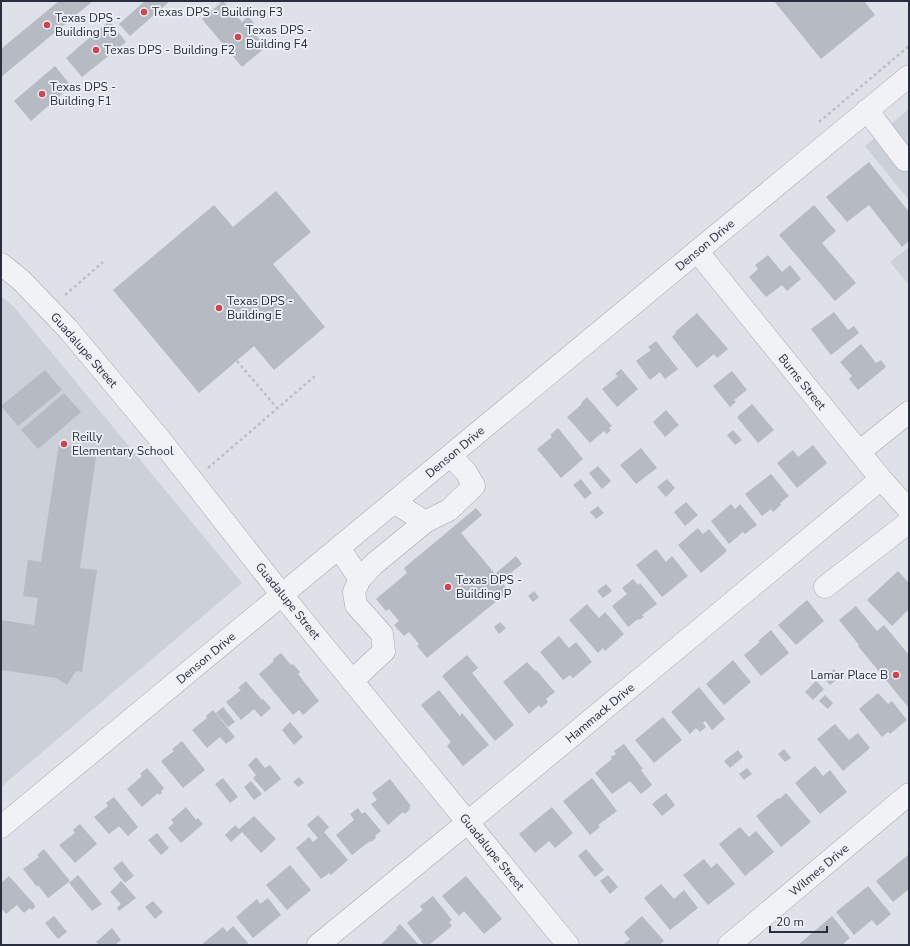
<svg xmlns="http://www.w3.org/2000/svg" width="910" height="946" font-family="'Nunito Sans',sans-serif">
<style>
.built{fill:#ccd0d9}
.building{fill:#b5bac3}
.lines{fill:none;stroke-linecap:round;stroke-linejoin:round}
.minor-casing{stroke:#a4a8b1;stroke-width:23}
.path{stroke:#bcbfc5;stroke-width:2.5;stroke-dasharray:3 3;stroke-linecap:butt}
.minor{stroke:#f0f2f5;stroke-width:22}
.poi-dot{fill:#c94653;stroke:#edf0f5;stroke-width:1.5}
.labels{text-anchor:middle;dominant-baseline:central;stroke-width:3.5;stroke-linejoin:round;paint-order:stroke}
.poi-label{font-size:12px;fill:#282e3d;stroke:#edf0f5;text-anchor:start}
.street-label{font-size:12px;fill:#282e3d;stroke:#edf0f5}
</style>
<rect width="100%" height="100%" fill="#dee1e7"/>
<g class="built">
<path d="M909,109V200L865,146Z"/>
<path d="M909,247V285L890,262Z"/>
<path d="M1,296L13,306L242,583L1,787Z"/>
</g>
<g class="building">
<path d="M59,1H93L1,77V49Z"/>
<path d="M145,1H170L130,36L119,24Z"/>
<path d="M223,1L242,22L248,16L255,24L250,28L266,47L242,67L202,19Z"/>
<path d="M774,1H864L875,15L821,59Z"/>
<path d="M109,21L126,42L82,77L66,58Z"/>
<path d="M55,66L71,86L31,121L14,101Z"/>
<path d="M869,162L909,212V241L902,247L869,205L847,222L826,197Z"/>
<path d="M276,191L311,232L273,264L325,327L274,370L254,346L199,393L113,290L214,205L233,227Z"/>
<path d="M814,205L836,231L822,243L856,283L835,301L779,235Z"/>
<path d="M768,255L782,272L790,265L801,279L787,291L782,285L766,297L749,277L758,269L755,265Z"/>
<path d="M834,312L848,330L854,326L859,333L831,355L811,329Z"/>
<path d="M697,313L728,349L717,358L714,354L697,368L672,337L676,333L675,332Z"/>
<path d="M656,341L678,369L665,379L660,372L650,380L636,361L651,350L648,347Z"/>
<path d="M861,344L876,363L881,360L886,367L858,390L849,379L852,376L840,362Z"/>
<path d="M621,369L638,389L617,407L602,389L618,376L615,374Z"/>
<path d="M45,370L62,390L18,426L1,406Z"/>
<path d="M732,371L747,390L734,400L736,402L730,407L713,386Z"/>
<path d="M64,393L81,412L38,449L21,430Z"/>
<path d="M587,397L612,426L609,428L611,430L607,434L604,431L590,443L567,417L582,404L581,403Z"/>
<path d="M752,404L774,430L758,443L737,417Z"/>
<path d="M666,410L679,425L665,437L653,422Z"/>
<path d="M558,428L583,459L561,478L537,449L552,437L550,435Z"/>
<path d="M733,430L742,440L735,445L727,435Z"/>
<path d="M59,444L97,450L80,568L97,570L82,672L76,671L67,685L56,678L1,670V620L34,625L38,598L23,596L28,560L41,562Z"/>
<path d="M813,445L827,463L797,488L777,463L793,450L798,457Z"/>
<path d="M641,448L657,468L636,484L620,465Z"/>
<path d="M598,466L611,481L602,489L589,473Z"/>
<path d="M771,474L789,496L780,503L781,505L773,512L771,509L762,516L745,494Z"/>
<path d="M581,479L592,493L585,499L573,485Z"/>
<path d="M667,479L675,488L666,497L657,487Z"/>
<path d="M686,502L698,515L685,526L674,512Z"/>
<path d="M731,504L735,509L740,504L757,525L745,534L743,532L729,544L711,521Z"/>
<path d="M598,506L604,513L596,519L590,512Z"/>
<path d="M476,508L482,515L461,533L495,574L516,556L522,564L501,581L510,593L505,597L504,595L427,658L417,646L419,644L409,632L404,636L394,625L399,621L389,609L386,611L376,599L407,573L404,568Z"/>
<path d="M698,528L703,534L709,529L727,551L701,573L678,545Z"/>
<path d="M656,549L666,562L672,556L688,576L662,597L636,565Z"/>
<path d="M898,571L909,583V609L892,626L867,600Z"/>
<path d="M633,579L638,585L640,583L657,604L642,615L644,617L639,620L638,619L628,627L612,606L627,594L622,588Z"/>
<path d="M606,584L612,591L603,598L597,591Z"/>
<path d="M534,591L539,597L533,602L528,596Z"/>
<path d="M807,600L824,621L796,645L778,625Z"/>
<path d="M587,604L599,618L605,612L624,634L605,651L603,648L598,653L569,620Z"/>
<path d="M856,606L877,631L884,625L909,655V708L858,646L859,645L839,620Z"/>
<path d="M500,622L506,628L499,634L494,627Z"/>
<path d="M771,630L789,653L761,676L744,655L760,642L758,641Z"/>
<path d="M559,636L569,648L576,642L592,662L573,678L570,675L563,680L540,652Z"/>
<path d="M281,653L291,665L293,664L300,672L298,674L319,701L303,715L299,710L293,715L259,674L274,661L273,659Z"/>
<path d="M467,655L478,668L472,673L514,725L495,741L442,676Z"/>
<path d="M733,660L751,682L724,705L706,684Z"/>
<path d="M527,662L535,671L536,670L555,692L546,699L548,702L541,708L539,705L529,714L503,682Z"/>
<path d="M834,669L841,676L830,685L824,678Z"/>
<path d="M246,681L262,700L263,699L271,708L261,717L254,709L241,720L226,702L241,690L238,688Z"/>
<path d="M816,681L824,689L813,700L805,692Z"/>
<path d="M699,687L725,719L712,730L705,721L703,723L706,727L700,732L696,728L690,734L671,712Z"/>
<path d="M439,690L460,716L462,713L489,745L463,766L447,746L451,742L421,705Z"/>
<path d="M878,693L888,704L892,701L907,720L890,734L888,732L882,737L859,709Z"/>
<path d="M825,695L833,703L828,709L819,701Z"/>
<path d="M223,707L235,722L228,727L216,713Z"/>
<path d="M213,710L235,737L226,744L220,737L207,748L192,730L207,718L206,716Z"/>
<path d="M663,717L682,740L654,763L635,740Z"/>
<path d="M290,722L303,737L294,745L282,730Z"/>
<path d="M835,724L849,740L858,733L870,748L843,771L817,739Z"/>
<path d="M182,741L205,770L183,788L161,761L174,751L172,749Z"/>
<path d="M624,744L643,769L641,770L652,785L641,794L630,781L612,794L595,773L612,759L611,757L616,754L614,751Z"/>
<path d="M784,749L791,758L785,762L778,754Z"/>
<path d="M738,750L743,757L730,768L724,761Z"/>
<path d="M256,757L265,768L270,765L281,779L265,792L253,778L256,775L248,765Z"/>
<path d="M815,766L823,776L830,770L847,792L820,814L795,783Z"/>
<path d="M147,768L164,788L161,791L162,793L159,795L158,793L142,807L127,789L142,776L140,774Z"/>
<path d="M747,768L752,774L744,780L739,774Z"/>
<path d="M299,777L304,783L298,787L293,782Z"/>
<path d="M223,778L238,797L230,803L215,784Z"/>
<path d="M592,778L617,811L598,825L600,827L590,835L563,801Z"/>
<path d="M390,779L411,806L409,808L410,809L405,814L403,812L388,825L371,804L377,800L372,793Z"/>
<path d="M251,781L262,794L254,800L244,787Z"/>
<path d="M666,793L675,805L662,816L652,804Z"/>
<path d="M786,793L811,822L781,847L756,816L778,798L779,799Z"/>
<path d="M114,797L138,827L128,836L119,826L109,834L94,817L108,806L106,803Z"/>
<path d="M186,807L196,820L198,818L203,824L181,843L168,828L174,823L171,820Z"/>
<path d="M552,807L573,833L555,848L549,841L535,853L519,834Z"/>
<path d="M358,808L362,814L365,812L381,831L375,836L376,838L371,842L370,841L352,855L336,835L354,820L350,814Z"/>
<path d="M318,815L329,827L324,832L348,860L331,875L329,873L321,879L296,848L309,837L313,842L318,838L307,825Z"/>
<path d="M254,816L276,839L261,853L242,832L231,842L225,835L235,825L239,829Z"/>
<path d="M80,824L97,844L75,863L59,845L75,833L73,830Z"/>
<path d="M740,827L749,837L756,831L774,852L745,876L719,844Z"/>
<path d="M157,833L169,848L161,855L148,840Z"/>
<path d="M44,849L70,881L48,898L38,885L37,887L23,869L39,857L37,855Z"/>
<path d="M586,849L604,870L595,877L578,856Z"/>
<path d="M908,855L909,889L893,902L876,881Z"/>
<path d="M704,859L711,868L717,863L735,884L708,905L683,875Z"/>
<path d="M122,861L134,876L125,883L113,868Z"/>
<path d="M290,865L311,890L287,910L266,885Z"/>
<path d="M78,875L102,904L92,911L69,883Z"/>
<path d="M608,875L618,887L610,894L600,881Z"/>
<path d="M9,876L34,904L35,907L32,910L30,908L24,913L17,905L6,914L1,908V883Z"/>
<path d="M466,876L502,919L484,934L464,911L459,916L442,896Z"/>
<path d="M121,881L136,898L119,911L117,908L121,904L110,892Z"/>
<path d="M661,884L674,899L684,890L698,908L670,930L644,898Z"/>
<path d="M868,886L891,914L877,926L872,920L854,935L836,912Z"/>
<path d="M433,896L452,920L449,922L452,926L429,945H424L407,923L423,910L420,906Z"/>
<path d="M268,898L281,915L253,938L236,917L257,899L260,904Z"/>
<path d="M153,901L163,912L155,919L145,907Z"/>
<path d="M54,916L67,932L58,939L45,923Z"/>
<path d="M642,916L664,941L659,945H623L630,939L624,932Z"/>
<path d="M832,916L850,938L844,943L846,945H798Z"/>
<path d="M400,924L418,944L380,945L397,929L396,928Z"/>
<path d="M233,926L248,943L246,945H201L223,927L227,932Z"/>
<path d="M112,928L121,940L115,945H99L96,942Z"/>
</g>
<g class="lines">
<g class="minor-casing">
<g id="minor">
<path d="M867,110L905,160L909,157"/>
<path d="M697,251L881,479L909,510"/>
<path d="M1,264L21,280L68,329L159,438L282,595L568,945"/>
<path d="M859,452L909,412"/>
<path d="M394,502L425,522L449,510L474,486L466,472L451,456"/>
<path d="M339,548L360,579"/>
<path d="M825,587L909,522"/>
<path d="M352,681L384,651L382,634L356,605L354,592L360,579L374,564L425,522"/>
<path d="M1,827L909,76"/>
<path d="M318,945L468,822L881,479"/>
<path d="M729,945L909,794"/>
</g>
</g>
<g class="path">
<path d="M819,122L909,46"/>
<path d="M65,295L103,262"/>
<path d="M237,361L277,408"/>
<path d="M208,468L315,376"/>
</g>
<use href="#minor" class="minor"/>
</g>
<g class="poi-dot">
<circle cx="144" cy="12" r="4"/>
<circle cx="47" cy="25" r="4"/>
<circle cx="238" cy="37" r="4"/>
<circle cx="96" cy="50" r="4"/>
<circle cx="42" cy="94" r="4"/>
<circle cx="219" cy="308" r="4"/>
<circle cx="64" cy="444" r="4"/>
<circle cx="448" cy="587" r="4"/>
<circle cx="896" cy="675" r="4"/>
</g>
<g class="labels">
<g class="poi-label">
<text x="152" y="12">Texas DPS - Building F3</text>
<text x="55" y="18">Texas DPS -<tspan x="55" dy="14">Building F5</tspan></text>
<text x="246" y="30">Texas DPS -<tspan x="246" dy="14">Building F4</tspan></text>
<text x="104" y="50">Texas DPS - Building F2</text>
<text x="50" y="87">Texas DPS -<tspan x="50" dy="14">Building F1</tspan></text>
<text x="227" y="301">Texas DPS -<tspan x="227" dy="14">Building E</tspan></text>
<text x="72" y="437">Reilly<tspan x="72" dy="14">Elementary School</tspan></text>
<text x="456" y="580">Texas DPS -<tspan x="456" dy="14">Building P</tspan></text>
<text x="888" y="675" text-anchor="end">Lamar Place B</text>
</g>
<g class="street-label">
<text transform="translate(705 245) rotate(-40)">Denson Drive</text>
<text transform="translate(84 350) rotate(49)">Guadalupe Street</text>
<text transform="translate(802 382) rotate(51)">Burns Street</text>
<text transform="translate(455 452) rotate(-40)">Denson Drive</text>
<text transform="translate(288 601) rotate(51)">Guadalupe Street</text>
<text transform="translate(206 658) rotate(-40)">Denson Drive</text>
<text transform="translate(600 713) rotate(-40)">Hammack Drive</text>
<text transform="translate(492 852) rotate(51)">Guadalupe Street</text>
<text transform="translate(819 870) rotate(-40)">Wilmes Drive</text>
</g>
</g>
<rect width="910" height="946" fill="none" stroke="#282e3d" stroke-width="4"/>
<path d="M770 926v6h57v-6" fill="none" stroke="#282e3d" stroke-width="2"/>
<text x="776" y="926" font-size="12" fill="#282e3d" stroke="#edf0f5" stroke-width="3" paint-order="stroke">20 m</text>
</svg>
